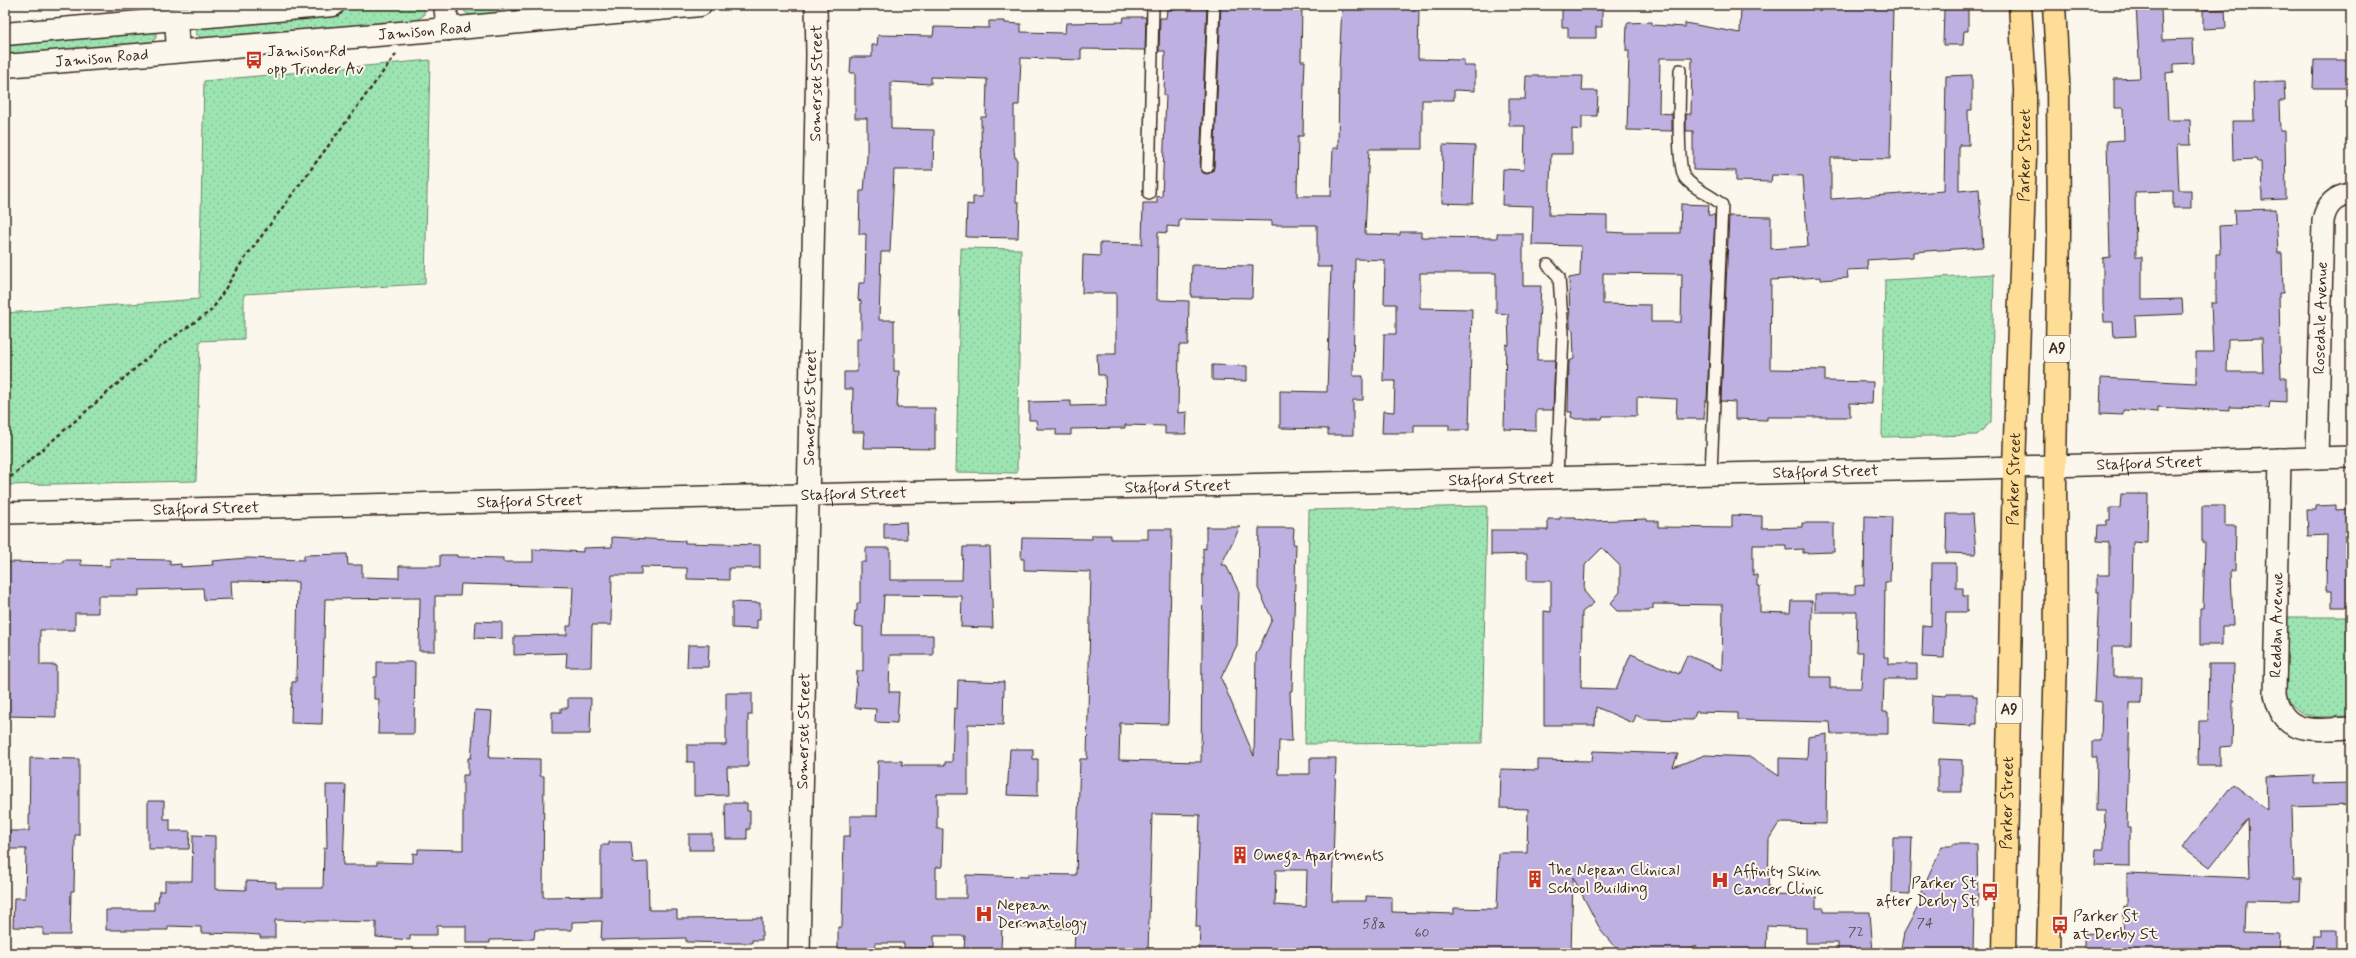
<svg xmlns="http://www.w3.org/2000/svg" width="2356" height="958" font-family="Mynerve,sans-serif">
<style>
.grass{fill:url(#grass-dots);stroke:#6c8768}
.building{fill:#beb0e1;stroke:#3b2a1e;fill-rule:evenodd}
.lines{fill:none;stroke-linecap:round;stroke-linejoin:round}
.service-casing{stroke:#3b2a1e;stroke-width:14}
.minor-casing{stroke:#3b2a1e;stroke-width:24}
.tertiary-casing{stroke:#3b2a1e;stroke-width:25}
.secondary-casing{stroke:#3b2a1e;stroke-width:25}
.trunk-casing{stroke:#3b2a1e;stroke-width:25}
.path{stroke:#3b2a1e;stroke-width:2.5;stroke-dasharray:4 3;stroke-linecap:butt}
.service{stroke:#fbf7ec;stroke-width:11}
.minor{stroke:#fbf7ec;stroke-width:21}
.tertiary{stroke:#fbf7ec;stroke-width:22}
.secondary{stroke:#fbf7ec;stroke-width:22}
.trunk{stroke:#fedd96;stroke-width:22}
.labels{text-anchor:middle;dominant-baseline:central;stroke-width:4;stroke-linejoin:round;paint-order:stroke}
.number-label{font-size:14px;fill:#5c4c4f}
.shield{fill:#fbf7ec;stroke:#75685c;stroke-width:1}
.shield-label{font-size:15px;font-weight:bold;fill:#3b2a1e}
.street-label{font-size:16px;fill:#3b2a1e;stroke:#fbf7ec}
.poi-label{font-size:16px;fill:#3b2a1e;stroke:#fbf7ec;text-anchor:start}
</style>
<defs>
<pattern id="grass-dots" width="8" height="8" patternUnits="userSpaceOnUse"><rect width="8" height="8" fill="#9ce4b2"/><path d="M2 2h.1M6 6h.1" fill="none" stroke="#87c499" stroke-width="1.8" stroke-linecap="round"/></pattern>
</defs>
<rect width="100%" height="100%" fill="#fbf7ec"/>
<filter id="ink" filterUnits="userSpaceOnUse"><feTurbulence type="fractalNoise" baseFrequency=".025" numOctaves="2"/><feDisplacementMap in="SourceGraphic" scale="8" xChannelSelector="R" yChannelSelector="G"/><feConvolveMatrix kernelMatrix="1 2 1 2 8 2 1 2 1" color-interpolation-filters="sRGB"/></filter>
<g filter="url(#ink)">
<g class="grass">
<path d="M382,5H421L424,8V15L416,21L204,39L196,34L197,25L203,21Z"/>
<path d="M464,5H592L470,16L464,11Z"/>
<path d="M156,31V38L149,44L5,56V39Z"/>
<path d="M430,60L425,284L244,294V339L200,341L196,481L5,485V313L199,299L204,81Z"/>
<path d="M961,248L1021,249L1017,473L956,472Z"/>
<path d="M1994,274L1991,422L1977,435L1882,437L1885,280Z"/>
<path d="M1487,506L1482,743L1305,744L1309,510Z"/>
<path d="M2287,617H2351V716C2323,716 2297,724 2285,692Z"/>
</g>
<g class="building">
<path d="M1176,5H1207L1200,167L1203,173L1207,174L1213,171L1214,167L1221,5H1302L1301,61H1305L1304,85L1303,136H1298L1297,196H1331L1333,148H1338L1339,68L1342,5H1398V8H1419L1418,59L1464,60V66H1475V91L1454,90V100H1422V149H1369L1365,234L1400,235V232H1421V237L1497,238V233H1523V286H1541L1537,360H1555L1553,410H1536V430L1504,429L1506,344L1509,345L1508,314L1496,313V273H1420V308L1472,309L1469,430H1449V425H1414V433H1382L1383,411L1394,412L1395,381H1383L1384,334H1396V304H1384L1385,260L1355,259L1353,376H1363V400H1353V435H1328V429L1280,428V391L1327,392L1331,267H1317V225H1272V221L1179,219V227L1167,226V233L1158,232L1157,300L1189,301L1188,345H1179L1178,413L1187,412L1186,434H1165V426L1125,425V428L1071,429V435H1056V429H1037L1036,420H1029V402L1071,401V406L1106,405L1105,375H1098L1097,354H1116V293H1082L1083,255L1100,256V243L1142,244L1143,203H1157V196L1162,197L1166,95L1164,96L1165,51H1159L1160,18H1166L1167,9L1176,10Z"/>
<path d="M1562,5H1602V27H1596V38H1568V27H1562Z"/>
<path d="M1741,5H1893L1890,159L1831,158V199L1944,191L1946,76L1972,75V110H1968L1969,145H1959V191L1979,189L1983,247L1913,252V257L1867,260L1868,269L1847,270L1848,278L1821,280V277L1771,280L1770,369L1825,370V381L1873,382L1872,404L1850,403V417H1767V420L1735,419V402L1721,401L1729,216L1771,217V249L1808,246L1803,176L1772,175L1771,182L1736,181V171L1693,170V131H1686V114H1691L1692,58H1660L1659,113L1672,114V131L1627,130L1629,51H1626L1627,23L1652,22V25L1685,27V23L1740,33Z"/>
<path d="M2136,5H2161L2162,40L2193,39L2194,63L2174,64V72L2166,73L2168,120H2190L2191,145H2177L2179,190H2191V208H2173V191L2135,192L2136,257H2142V300L2182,299L2183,314L2135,316L2136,336L2114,337L2113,322H2104L2103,302V258L2110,257L2107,141L2124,140L2123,108H2114V79L2140,78Z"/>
<path d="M1944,9H1968V31H1964L1963,45H1943Z"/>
<path d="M2225,9L2226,28L2203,29V10Z"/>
<path d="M1124,17H1146L1145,50L1081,49V60L1021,58L1019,105H1014V150L1015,158H1017L1016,202H1019L1018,238L966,237L967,204L973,205V197H982L981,117H986L987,79L931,77V84L891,82V129L934,130L933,170H894L890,252H881L879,320H894V371H899L897,408H935V449L863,448L864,432H852L853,389H844V372H857V338H861V301L858,300L859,283H865L866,234H859L860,191H864L867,157V118H855V73H850L851,57H872V45H877L878,35L933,36L934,27L989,28V21H1005V23L1021,24V32L1065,33L1066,23L1123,22Z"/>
<path d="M2314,60H2351V88H2313Z"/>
<path d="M1526,76H1583L1582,91H1598L1597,116H1582V130L1572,129V154H1551L1549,215L1607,216V232L1626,233H1680L1681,204L1709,205L1708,215H1715L1707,401H1705L1704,419H1676L1677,399L1637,397V416H1603L1602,419H1576L1571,417L1572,412H1568L1569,361L1574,359L1573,330L1570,328L1569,278L1580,276L1581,246L1532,245L1533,206L1502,205L1503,169L1524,170L1525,126H1509V99H1525ZM1603,273L1682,274L1681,322H1651V305L1603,304Z"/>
<path d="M2284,81L2285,101H2279L2280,131H2285L2286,199L2262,200L2261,162H2258L2257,159L2233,160L2232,121H2254L2253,82Z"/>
<path d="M1443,145L1475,146L1473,204L1442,203Z"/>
<path d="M2276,209L2278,253H2282L2283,293H2279L2280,345L2281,378H2286V402L2270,401L2269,408L2229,407V411L2158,407V412L2123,410V415L2100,414L2101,378L2196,383V352H2213L2211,303H2216V254H2220L2219,226L2235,225L2234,210ZM2262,338L2263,372H2227L2228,339Z"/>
<path d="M1192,265L1253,266L1252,298L1191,297Z"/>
<path d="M1212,365L1247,366V381L1212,380Z"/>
<path d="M2121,494H2148L2147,543L2133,542L2131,646H2113V677H2142L2141,703H2130L2127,828H2130V866L2095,865L2096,849H2104L2105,811H2096L2097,757H2092V741H2101L2102,702L2094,701L2099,592H2097V575H2109V542L2097,541L2098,525H2106L2107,520H2110V508H2120Z"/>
<path d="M2336,505V510L2351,509V607H2332V591H2326L2327,535L2308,536L2307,510H2316V506Z"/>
<path d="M2202,506H2225V526H2236L2235,570H2231L2233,626H2222V645H2200V608H2203L2205,543H2202Z"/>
<path d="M1947,514H1973L1976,554L1946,553Z"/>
<path d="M1732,515L1762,516V528L1802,527V523H1834V552L1803,553V549L1786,550V545H1753V575H1757V586H1760V612L1790,613L1791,601H1812L1811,677H1830V688H1861L1863,652H1856L1857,612H1815V594H1855V586L1864,585L1865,516L1892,517L1890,582H1885L1884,657H1889V664H1917V679H1884L1883,712H1888V734H1831L1830,722L1738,720V713L1696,712L1693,720L1644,719L1636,715L1633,723L1596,707L1595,725H1544V611L1551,612V581H1527V554L1491,555V530H1548V519H1560V517H1576V519L1591,521L1647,519V521H1658V527L1732,528ZM1602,548L1620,566V592L1610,604L1617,611H1649V609H1653V604L1723,605L1722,670L1687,655L1679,674L1631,654L1616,689L1581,688L1582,612L1594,603L1584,591L1585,565Z"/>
<path d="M906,522L907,539H884V523Z"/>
<path d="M1206,527H1240L1221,565H1226L1239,592L1237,645L1221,678L1254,756L1256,655L1272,619L1258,588L1259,528H1294L1293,544H1296L1292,691H1290L1292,741H1279L1278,774H1310V758H1336L1332,901H1366V896L1392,897V912L1454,914V908L1497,909L1499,853H1527L1528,809L1500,808L1501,769L1538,770V760L1592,761L1593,751L1678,754L1673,767L1705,755L1751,757L1779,776V758L1807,759L1808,737L1827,734L1826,824L1779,823L1769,839L1768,895L1816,896V908H1824V912H1870L1873,953H1838V943H1806V928L1767,926L1766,953H1700L1695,946L1684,953H1623L1613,945L1601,931L1573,877L1571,953H1383L1331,951V953H1199L1200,927H1196L1200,815L1152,814L1148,953H1074L1075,929L1002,927L1001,950L964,949L965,936H934V948H904V943H875L874,953L838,952V927H842L844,836H850V816H877L878,761H902V765H945V762H952L954,708L957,709L958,680L1004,682L1003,725L968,724V794H937V829H943L942,867H936V898H966V875L1028,877V874L1076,875L1080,759H1087L1091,572L1024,570V559H1021L1022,538L1092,539V535H1111V539H1148V529H1172L1168,724L1120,723L1119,760L1201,762L1203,548L1206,549ZM1276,870H1307L1306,907L1275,905Z"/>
<path d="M612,537L685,541V543L760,545V568H729V580L687,579V568L641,567V575H612L611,625H592L591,667H566L567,653L514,655V636L567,635V626H571L573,587L461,584L460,596H435V651H419L420,598L325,599L322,724L291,723L292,682H296L298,582L231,581L232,599L204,600L203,588L139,590V596H98V613H75V630H40V665H56V717L5,716V562L63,563V560H81V565L110,566V559L170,560V565L181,564V567L213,565L212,561L247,558L304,560V555L347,554L348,565H362V577L399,578V566H440V555H457V557L503,558V562H533V549L583,552V548L612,547Z"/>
<path d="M963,547H990L993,628L961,627L962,596L884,595L882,635H933V655H890L889,692H899L897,723L875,722L876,709L855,708L857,671H863V627L854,626L855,611H857V603H860V562H866V548H890V580H962Z"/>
<path d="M1932,563H1956V588H1963V596H1967V612H1946L1944,658L1922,657L1923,625L1931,626Z"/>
<path d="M732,602L760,603V620H757V629L732,628Z"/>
<path d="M476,621L502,622V639L475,638Z"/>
<path d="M688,645H709L708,667H687Z"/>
<path d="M377,662H415L414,734H378L379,699H374V677H377Z"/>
<path d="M2209,664H2234L2232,746L2220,747V765H2198L2199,721H2208Z"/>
<path d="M726,693H752V715H748V767H727L728,795L694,796V762H687V745H726Z"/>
<path d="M1947,694H1973V696H1977V724H1972V726L1931,724L1932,695L1946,696Z"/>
<path d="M568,698H591L590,734H552V712H561V708H568Z"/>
<path d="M475,710L492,711L489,758L540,759V776H544L543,897L601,896V845H609V842H631L633,863L648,862L649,910H677V919L762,918V940H752V943H734L686,942V938L601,940L602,921L572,922V930H535L534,939L490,940V943H466V926H437V935H410V940L376,937V922L275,920V938H260V935L245,934L201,933V927L168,926V930H106V910H154V902H158L159,891H165V881H192L193,835L215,836V889L246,890V881L276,882V888H323L324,848H327L326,785H346L343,865H377V862L413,863V853L418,854V849L463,850V775H468V758H471Z"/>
<path d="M1010,749H1033V759H1038V796L1007,795Z"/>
<path d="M30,758L79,759V835H75L74,891H71L70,935H43V928L13,927L14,898H25L26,849H5V831H29Z"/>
<path d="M1938,759L1962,760V792H1938Z"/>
<path d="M2314,775V784L2351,783V805L2292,807L2294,879H2301L2300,901L2245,900L2244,933L2280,934L2279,953H2084V933L2123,935L2124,906L2127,907V873L2250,878L2248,819L2210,867L2183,847L2233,784L2267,810L2266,777Z"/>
<path d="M148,801H164V819H170V831H190L189,849H148Z"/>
<path d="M725,803H747V811H750V829H747V839H726Z"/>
<rect x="689" y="834" width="23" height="16"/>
<path d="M1893,838H1912L1910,894L1892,893Z"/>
<path d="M1952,844H1977L1978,907L1974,906L1973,953H1900L1904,933L1925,894H1920L1942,846H1952Z"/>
<path d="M2321,930H2336V953H2312L2313,936H2321Z"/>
</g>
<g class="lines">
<g class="service-casing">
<g id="service">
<path d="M1680,70C1680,87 1676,167 1685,178C1696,191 1711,194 1722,205L1711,474"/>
<path d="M1207,167L1214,5"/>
<path d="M1149,194L1153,5"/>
<path d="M1548,265L1559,277L1563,333L1557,477"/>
</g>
</g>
<g class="minor-casing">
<g id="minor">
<path id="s1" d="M2317,458L2323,221C2326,205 2335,196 2351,194"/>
<path d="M2280,459L2275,694C2283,738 2317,729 2351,728"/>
<path id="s2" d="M5,513L1984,468L2351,457"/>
<path id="s3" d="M799,953L817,55L816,5"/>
</g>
</g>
<g class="tertiary-casing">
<g id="tertiary">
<path d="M445,5L448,29"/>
<path d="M176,19L178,50"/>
</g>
</g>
<g class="secondary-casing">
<g id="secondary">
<path d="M5,34L333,5"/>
<path id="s4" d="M5,66L448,29L700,5"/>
</g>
</g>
<g class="trunk-casing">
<g id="trunk">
<path id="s5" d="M2004,953L2014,467L2025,157V89L2020,5"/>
<path d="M2048,953L2056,657L2055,465L2059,233L2058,81L2054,5"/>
</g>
</g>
<path class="path" d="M5,482L161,346L212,310L240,265L397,53"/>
<use href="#service" class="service"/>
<use href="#minor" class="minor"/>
<use href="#tertiary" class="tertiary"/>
<use href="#secondary" class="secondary"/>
<use href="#trunk" class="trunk"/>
</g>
</g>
<defs>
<g id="bus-bare" transform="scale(1.38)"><path d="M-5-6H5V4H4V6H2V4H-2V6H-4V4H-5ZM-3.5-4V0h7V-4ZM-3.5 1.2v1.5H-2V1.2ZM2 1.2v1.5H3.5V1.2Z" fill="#c8321e" stroke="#fbf7ec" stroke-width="2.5" paint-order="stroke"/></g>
<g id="building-bare" transform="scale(1.38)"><path d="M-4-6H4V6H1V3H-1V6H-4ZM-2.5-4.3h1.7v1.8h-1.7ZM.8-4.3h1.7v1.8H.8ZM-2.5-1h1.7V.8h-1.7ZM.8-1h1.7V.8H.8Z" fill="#c8321e" stroke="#fbf7ec" stroke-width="2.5" paint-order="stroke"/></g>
<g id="hospital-bare" transform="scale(1.38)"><path d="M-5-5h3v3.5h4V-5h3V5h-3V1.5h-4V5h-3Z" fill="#c8321e" stroke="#fbf7ec" stroke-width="2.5" paint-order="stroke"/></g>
</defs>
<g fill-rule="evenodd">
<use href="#bus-bare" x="254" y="60"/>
<use href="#building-bare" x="1240" y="855"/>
<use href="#building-bare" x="1535" y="879"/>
<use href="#hospital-bare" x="1720" y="880"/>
<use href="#bus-bare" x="1990" y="892"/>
<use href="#hospital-bare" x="984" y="914"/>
<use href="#bus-bare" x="2060" y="925"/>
</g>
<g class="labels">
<g class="number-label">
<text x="1925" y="923">74</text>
<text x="1374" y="924">58a</text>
<text x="1856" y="932">72</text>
<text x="1422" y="933">60</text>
</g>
<g class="shield">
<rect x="2044" y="336" width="26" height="26" rx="3"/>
<rect x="1996" y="697" width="26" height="26" rx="3"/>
</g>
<g class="shield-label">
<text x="2057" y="349">A9</text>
<text x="2009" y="710">A9</text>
</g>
<g class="street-label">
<text stroke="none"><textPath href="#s4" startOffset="421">Jamison Road</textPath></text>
<text stroke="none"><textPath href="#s4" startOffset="97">Jamison Road</textPath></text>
<text stroke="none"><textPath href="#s3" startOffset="870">Somerset Street</textPath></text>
<text stroke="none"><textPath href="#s5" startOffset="798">Parker Street</textPath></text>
<text stroke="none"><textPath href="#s1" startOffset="140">Rosedale Avenue</textPath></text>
<text stroke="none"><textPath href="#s3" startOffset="546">Somerset Street</textPath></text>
<text stroke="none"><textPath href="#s2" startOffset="2145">Stafford Street</textPath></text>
<text stroke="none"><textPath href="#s2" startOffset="1821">Stafford Street</textPath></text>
<text stroke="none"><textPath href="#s2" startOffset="1497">Stafford Street</textPath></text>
<text stroke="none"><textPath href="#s5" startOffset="474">Parker Street</textPath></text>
<text stroke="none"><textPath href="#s2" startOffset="1173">Stafford Street</textPath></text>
<text stroke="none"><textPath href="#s2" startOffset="849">Stafford Street</textPath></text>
<text stroke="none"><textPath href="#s2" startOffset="525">Stafford Street</textPath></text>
<text stroke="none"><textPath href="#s2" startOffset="201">Stafford Street</textPath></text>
<text transform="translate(2277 625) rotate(-89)">Reddan Avenue</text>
<text stroke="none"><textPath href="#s3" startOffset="222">Somerset Street</textPath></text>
<text stroke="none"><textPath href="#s5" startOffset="150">Parker Street</textPath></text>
</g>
<g class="poi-label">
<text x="267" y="51">Jamison Rd<tspan x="267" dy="18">opp Trinder Av</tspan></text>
<text x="1253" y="855">Omega Apartments</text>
<text x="1548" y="870">The Nepean Clinical<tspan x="1548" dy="18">School Building</tspan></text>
<text x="1733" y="871">Affinity Skin<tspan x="1733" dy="18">Cancer Clinic</tspan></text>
<text x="1977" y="883" text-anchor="end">Parker St<tspan x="1977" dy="18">after Derby St</tspan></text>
<text x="997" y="905">Nepean<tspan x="997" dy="18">Dermatology</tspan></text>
<text x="2073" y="916">Parker St<tspan x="2073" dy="18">at Derby St</tspan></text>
</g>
</g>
<rect width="2356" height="958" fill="none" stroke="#fbf7ec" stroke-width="20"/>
<rect x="10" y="10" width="2336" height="938" fill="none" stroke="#3b2a1e" stroke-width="1.5" filter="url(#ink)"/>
</svg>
